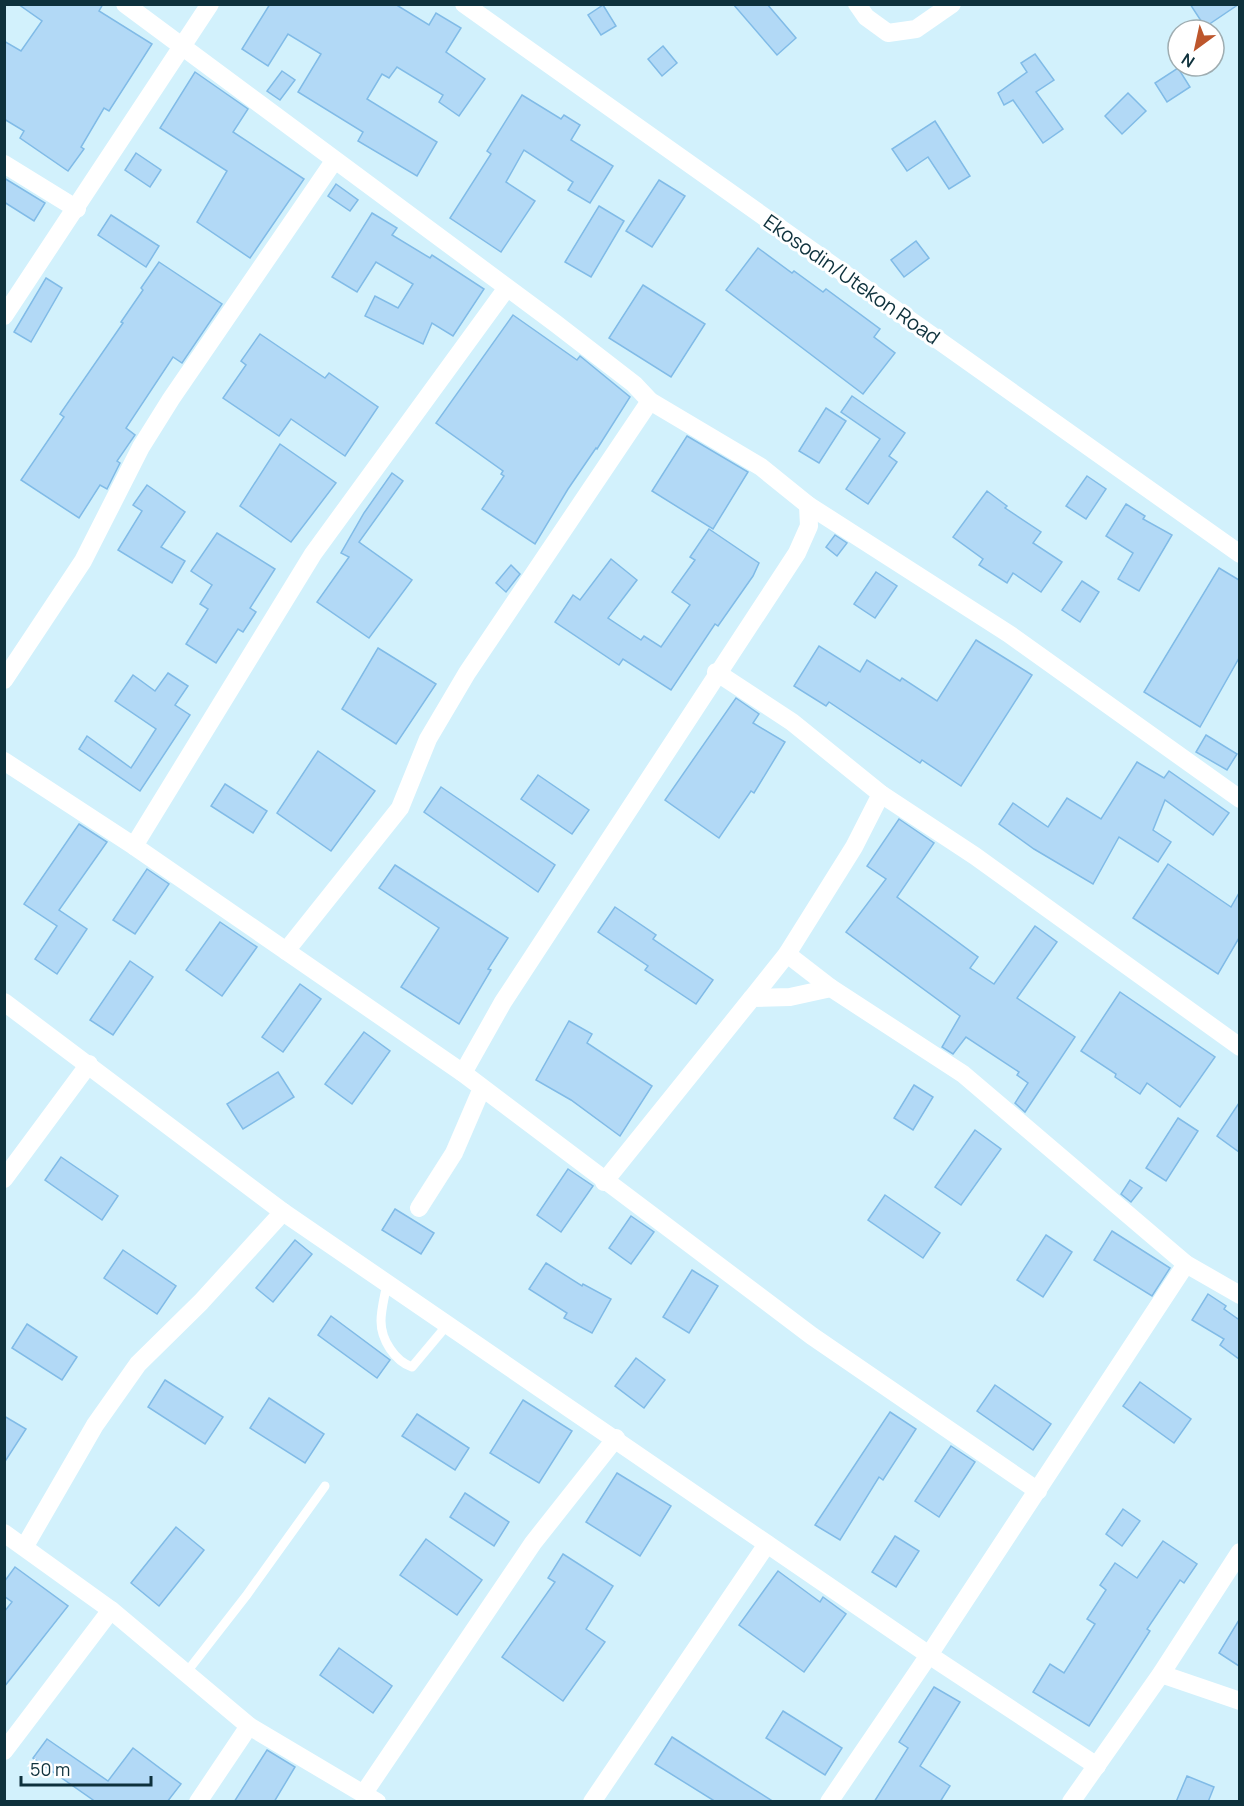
<svg xmlns="http://www.w3.org/2000/svg" width="1244" height="1806" font-family="Manrope,sans-serif">
<style>
.building{fill:#b2d9f6;stroke:#80bbe7;stroke-width:1.5}
.lines{fill:none;stroke-linecap:round;stroke-linejoin:round}
.lane{stroke:#fff;stroke-width:9}
.street{stroke:#fff;stroke-width:18}
.labels{text-anchor:middle;dominant-baseline:central;stroke-width:6;stroke-linejoin:round;paint-order:stroke}
.street-label{font-size:20px;fill:#0e313c;stroke:#fff}
</style>
<rect width="100%" height="100%" fill="#d2f1fc"/>
<g class="building">
<path d="M18,4H103L99,11L152,44L109,111L104,108L81,147L84,149L68,171L20,138L24,131L4,119V41L21,51L42,21Z"/>
<path d="M270,4H395L429,25L436,13L461,28L446,52L485,79L459,116L439,102L443,95L397,67L389,78L382,74L367,99L437,142L417,176L358,141L363,132L298,92L321,54L288,34L268,66L242,49Z"/>
<path d="M733,4H767L796,38L777,55Z"/>
<path d="M1190,4H1239L1205,27Z"/>
<path d="M603,5L616,26L601,35L588,15Z"/>
<path d="M663,46L677,63L662,76L648,59Z"/>
<path d="M1035,54L1054,80L1036,92L1063,129L1043,143L1013,100L1004,105L998,93L1027,72L1021,63Z"/>
<path d="M1178,68L1190,87L1167,102L1155,83Z"/>
<path d="M282,71L295,80L280,100L267,91Z"/>
<path d="M195,72L248,109L233,132L304,179L250,258L197,222L227,171L160,128Z"/>
<path d="M1128,93L1146,111L1122,134L1105,116Z"/>
<path d="M522,95L561,119L564,115L580,125L571,140L613,166L590,203L568,190L573,182L524,150L506,182L535,201L501,252L450,218L491,154L487,151Z"/>
<path d="M935,121L970,176L949,189L928,157L907,171L892,149Z"/>
<path d="M136,153L161,170L150,187L125,170Z"/>
<path d="M4,178L45,203L34,221L4,202Z"/>
<path d="M659,180L685,196L652,247L626,231Z"/>
<path d="M336,184L358,200L350,211L328,196Z"/>
<path d="M599,206L624,221L591,277L565,262Z"/>
<path d="M372,213L397,228L392,235L430,258L432,255L484,289L453,336L432,323L423,344L365,316L375,296L398,308L413,284L376,262L357,292L332,277Z"/>
<path d="M111,215L159,246L146,267L98,235Z"/>
<path d="M916,241L929,258L904,277L891,260Z"/>
<path d="M758,248L792,273L794,271L823,292L826,289L880,329L874,337L895,353L863,394L726,290Z"/>
<path d="M159,262L222,304L182,363L173,357L126,428L135,435L117,461L120,463L107,489L100,485L79,518L21,480L64,417L60,414L123,323L121,322L143,290L141,288Z"/>
<path d="M46,278L62,288L31,342L14,332Z"/>
<path d="M643,285L705,324L671,377L609,338Z"/>
<path d="M513,315L577,360L580,356L630,397L597,449L596,448L568,489L535,544L482,509L504,476L501,474L503,471L436,423Z"/>
<path d="M260,334L325,378L329,373L378,407L345,456L291,419L279,436L223,398L246,365L241,361Z"/>
<path d="M852,396L905,433L889,456L897,462L868,504L846,489L880,439L841,412Z"/>
<path d="M826,408L846,421L819,463L799,451Z"/>
<path d="M687,436L748,472L713,529L652,491Z"/>
<path d="M280,444L336,483L291,542L240,506Z"/>
<path d="M392,473L403,481L359,542L412,580L369,638L317,602L349,557L341,553L364,513Z"/>
<path d="M1087,476L1106,489L1086,519L1066,506Z"/>
<path d="M147,485L185,512L161,547L185,561L172,583L118,550L142,511L133,505Z"/>
<path d="M987,491L1007,506L1005,508L1041,532L1033,543L1062,562L1041,592L1013,573L1007,583L979,565L983,559L953,537Z"/>
<path d="M1126,504L1145,516L1143,519L1172,535L1139,591L1118,579L1133,553L1106,536Z"/>
<path d="M709,529L759,563L753,576L718,626L715,624L671,690L623,659L619,665L555,622L573,595L580,600L611,559L637,580L608,618L641,640L644,636L661,647L690,605L672,592L695,560L690,557Z"/>
<path d="M217,533L275,569L250,608L256,612L243,632L238,629L216,663L186,644L208,609L200,604L212,585L191,571Z"/>
<path d="M835,535L847,543L837,556L826,547Z"/>
<path d="M511,565L520,574L506,592L496,583Z"/>
<path d="M1219,568L1239,580V658L1200,727L1144,692Z"/>
<path d="M876,572L897,586L875,618L854,604Z"/>
<path d="M1082,581L1099,592L1080,622L1062,610Z"/>
<path d="M976,640L1032,675L961,786L922,760L920,763L829,702L826,706L794,686L819,646L860,672L867,660L900,681L902,678L937,701Z"/>
<path d="M378,648L436,684L396,744L342,709Z"/>
<path d="M168,673L188,686L175,705L190,715L140,791L79,749L87,736L131,768L156,729L115,701L133,675L155,691Z"/>
<path d="M736,698L759,714L753,723L785,742L754,793L751,791L719,838L665,800Z"/>
<path d="M1206,735L1237,754L1227,770L1196,752Z"/>
<path d="M318,751L375,791L331,851L277,813Z"/>
<path d="M1137,762L1164,778L1169,771L1229,813L1213,835L1165,800L1153,830L1171,842L1158,862L1119,837L1093,884L1034,849L999,824L1013,803L1048,827L1067,798L1101,819Z"/>
<path d="M538,775L589,810L572,834L521,799Z"/>
<path d="M225,784L267,811L253,833L211,806Z"/>
<path d="M441,787L555,865L538,892L424,812Z"/>
<path d="M899,819L934,843L897,897L978,957L970,968L994,984L1035,926L1057,942L1017,998L1075,1037L1025,1112L1015,1103L1028,1083L1017,1075L1019,1072L966,1037L953,1054L942,1047L960,1016L846,932L886,879L867,866Z"/>
<path d="M79,824L107,842L59,910L87,929L57,974L35,959L57,926L24,904Z"/>
<path d="M1168,864L1231,907L1239,893V938L1218,974L1133,918Z"/>
<path d="M395,865L508,938L488,969L491,970L459,1024L401,987L439,928L379,888Z"/>
<path d="M147,869L169,884L135,934L113,920Z"/>
<path d="M615,907L656,935L653,939L713,980L696,1004L645,970L648,966L598,932Z"/>
<path d="M220,922L257,947L222,996L186,970Z"/>
<path d="M130,961L153,977L113,1035L90,1020Z"/>
<path d="M300,984L321,999L283,1052L262,1037Z"/>
<path d="M1120,992L1215,1057L1180,1107L1147,1083L1140,1094L1115,1077L1116,1074L1081,1051Z"/>
<path d="M569,1021L592,1034L587,1043L652,1086L620,1136L571,1100L536,1080Z"/>
<path d="M364,1032L390,1051L352,1104L325,1084Z"/>
<path d="M278,1072L294,1097L243,1129L227,1104Z"/>
<path d="M914,1085L933,1097L913,1130L894,1118Z"/>
<path d="M1239,1103V1152L1217,1136Z"/>
<path d="M1178,1118L1198,1131L1166,1181L1146,1168Z"/>
<path d="M975,1130L1001,1149L961,1205L935,1187Z"/>
<path d="M61,1157L118,1196L102,1220L45,1180Z"/>
<path d="M568,1169L593,1186L561,1232L537,1215Z"/>
<path d="M1130,1180L1142,1188L1131,1202L1121,1194Z"/>
<path d="M885,1195L940,1233L923,1258L868,1220Z"/>
<path d="M395,1209L434,1233L421,1254L382,1230Z"/>
<path d="M631,1216L654,1232L631,1264L609,1248Z"/>
<path d="M1112,1231L1170,1268L1152,1296L1094,1260Z"/>
<path d="M1046,1235L1072,1252L1043,1297L1017,1280Z"/>
<path d="M295,1240L312,1254L273,1302L256,1288Z"/>
<path d="M123,1250L176,1286L157,1314L104,1278Z"/>
<path d="M546,1263L582,1286L583,1284L611,1299L592,1333L564,1318L567,1313L529,1289Z"/>
<path d="M692,1270L718,1286L689,1333L663,1317Z"/>
<path d="M1208,1294L1226,1306L1224,1309L1238,1319L1239,1317V1359L1220,1345L1224,1339L1192,1320Z"/>
<path d="M331,1316L390,1360L377,1378L318,1335Z"/>
<path d="M27,1324L77,1357L62,1380L12,1348Z"/>
<path d="M636,1358L665,1380L644,1408L615,1386Z"/>
<path d="M165,1380L223,1417L205,1444L148,1407Z"/>
<path d="M1140,1382L1191,1419L1174,1443L1123,1406Z"/>
<path d="M995,1385L1051,1424L1033,1450L977,1411Z"/>
<path d="M269,1398L324,1434L305,1463L250,1428Z"/>
<path d="M523,1400L572,1431L539,1483L490,1453Z"/>
<path d="M890,1412L916,1429L883,1480L879,1477L840,1540L815,1525Z"/>
<path d="M417,1414L469,1448L455,1470L402,1436Z"/>
<path d="M4,1416L26,1429L4,1463Z"/>
<path d="M951,1446L975,1462L939,1517L915,1501Z"/>
<path d="M617,1473L671,1506L640,1556L586,1522Z"/>
<path d="M465,1493L509,1522L494,1546L450,1517Z"/>
<path d="M1123,1509L1140,1521L1122,1546L1106,1534Z"/>
<path d="M176,1527L204,1550L159,1606L131,1583Z"/>
<path d="M895,1536L919,1551L896,1587L872,1572Z"/>
<path d="M426,1539L482,1580L457,1615L400,1575Z"/>
<path d="M1163,1541L1197,1564L1184,1583L1180,1580L1147,1629L1150,1631L1089,1726L1033,1692L1050,1664L1064,1673L1095,1624L1087,1619L1106,1590L1100,1585L1115,1563L1137,1578Z"/>
<path d="M563,1554L613,1586L586,1629L605,1642L563,1701L502,1657L555,1582L548,1578Z"/>
<path d="M15,1567L68,1606L4,1687V1612L12,1602L4,1596V1582Z"/>
<path d="M778,1571L820,1602L823,1597L846,1614L804,1672L739,1625Z"/>
<path d="M1239,1620V1666L1219,1653Z"/>
<path d="M339,1648L392,1686L373,1713L320,1675Z"/>
<path d="M934,1687L960,1702L920,1766L950,1786L940,1802H874L908,1748L899,1742Z"/>
<path d="M783,1711L842,1748L825,1775L766,1738Z"/>
<path d="M672,1737L736,1778L774,1802H716L655,1764Z"/>
<path d="M47,1739L108,1781L133,1748L181,1784L167,1802H96L33,1758Z"/>
<path d="M267,1750L295,1767L274,1802H234Z"/>
<path d="M1187,1776L1214,1787L1208,1802H1176Z"/>
</g>
<g class="lines">
<g class="lane">
<path d="M387,1283C385,1295 381,1309 381,1321C381,1340 395,1361 412,1367L448,1324"/>
<path d="M186,1673L246,1596L325,1486"/>
</g>
<g class="street">
<path d="M125,4L555,323L634,384L650,401L761,467L808,505L1009,634L1240,799"/>
<path d="M464,4L1240,554"/>
<path d="M857,4L866,17L888,33L916,29L952,4"/>
<path d="M4,164L77,209"/>
<path d="M4,316L210,4"/>
<path d="M716,672L792,722L881,794L975,856L1240,1047"/>
<path d="M4,680L83,561L141,447L171,399L334,161"/>
<path d="M4,761L134,846L463,1073L812,1336L1038,1491"/>
<path d="M134,846L313,554L506,289"/>
<path d="M286,951L400,808L428,739L467,673L650,401"/>
<path d="M787,954L831,988"/>
<path d="M752,998L787,954L854,847L881,794"/>
<path d="M4,1002L283,1212L929,1655L1097,1766"/>
<path d="M463,1073L503,1002L797,553L809,526L808,505"/>
<path d="M4,1179L89,1064"/>
<path d="M604,1182L752,998L790,997L831,988L963,1074L1186,1264L1240,1295"/>
<path d="M419,1208L454,1153L482,1088"/>
<path d="M4,1533L111,1610L249,1726L377,1802"/>
<path d="M25,1546L95,1425L138,1364L201,1302L283,1212"/>
<path d="M1161,1674L1240,1701"/>
<path d="M4,1751L111,1610"/>
<path d="M364,1793L533,1543L616,1438"/>
<path d="M198,1802L249,1726"/>
<path d="M592,1802L767,1544"/>
<path d="M829,1802L929,1655L1186,1264"/>
<path d="M1071,1802L1161,1674L1240,1552"/>
</g>
</g>
<g class="labels">
<g class="street-label">
<text transform="translate(852 279) rotate(35)">Ekosodin/Utekon Road</text>
</g>
</g>
<rect width="1244" height="1806" fill="none" stroke="#0e313c" stroke-width="12"/>
<g transform="translate(1196 48) rotate(213)"><circle r="28" fill="#ffffff" stroke="#9fadb1" stroke-width="1.5"/>
<path d="M0-4.5L10 22L0 15L-10 22Z" fill="#bd562c"/>
<text y="-9" font-size="16" font-weight="bold" text-anchor="middle" fill="#0e313c">N</text>
</g>
<path d="M21 1776v9h130v-9" fill="none" stroke="#0e313c" stroke-width="3"/>
<text x="30" y="1776" font-size="18" fill="#0e313c" stroke="#ffffff" stroke-width="4.5" paint-order="stroke">50 m</text>
</svg>
